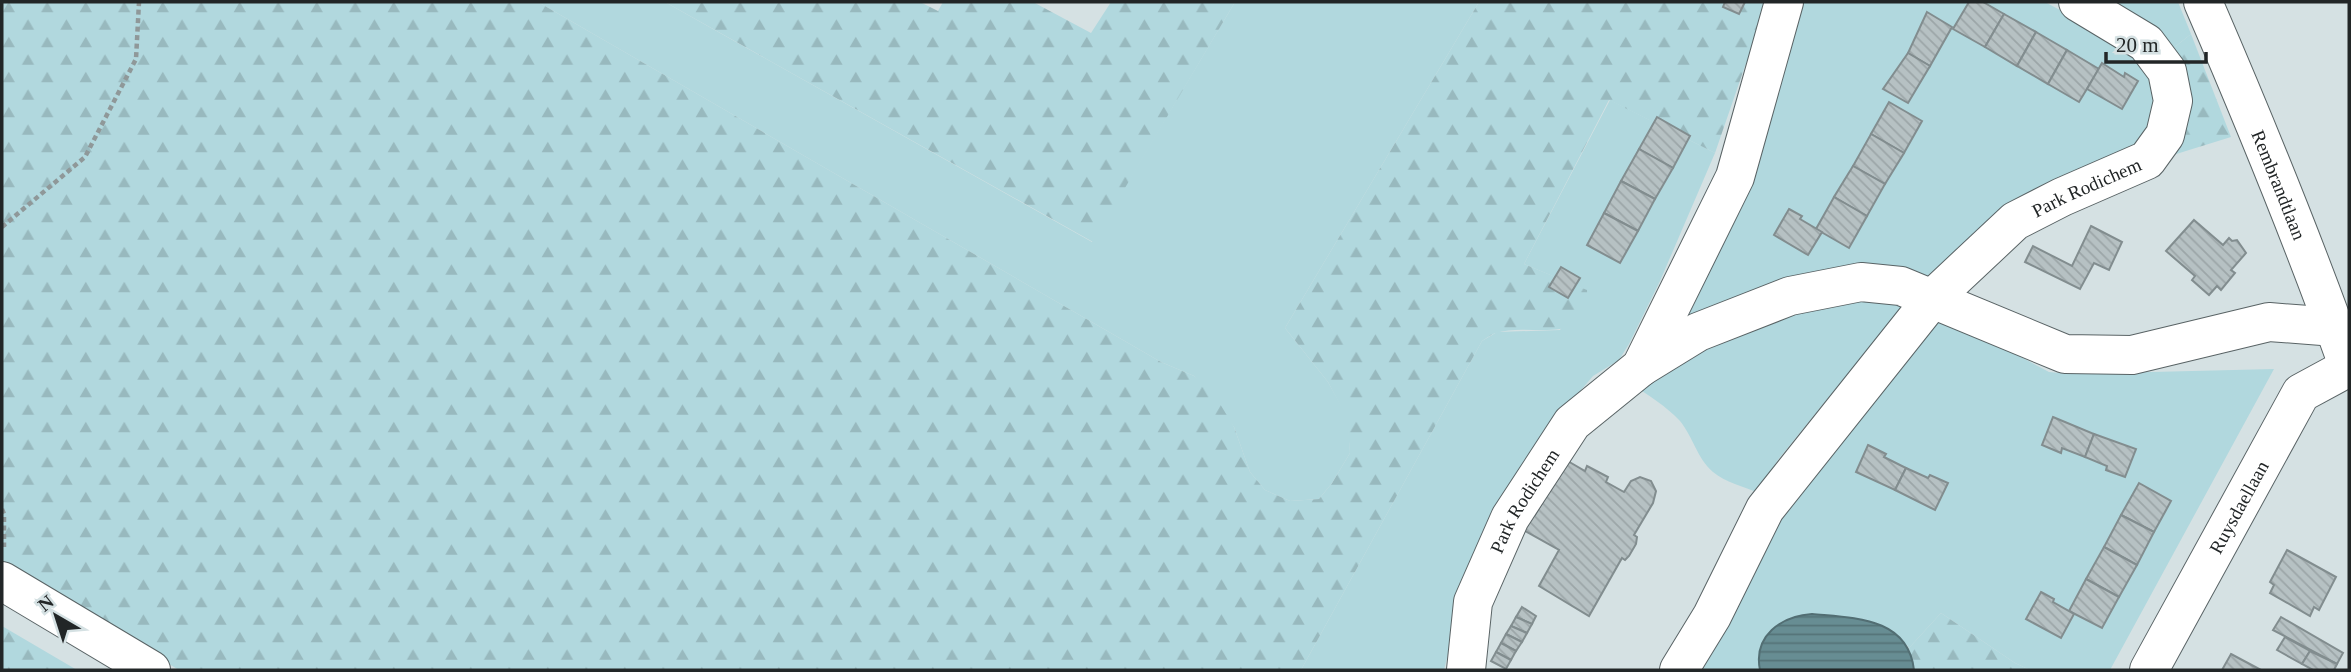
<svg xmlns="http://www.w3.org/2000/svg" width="2351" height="672" font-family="Georgia,serif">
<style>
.green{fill:#b1d8de}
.forest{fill:url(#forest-firs)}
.water{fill:url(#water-rules);stroke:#526e73;stroke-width:2}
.building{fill:url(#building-back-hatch);stroke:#828d8f;stroke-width:2}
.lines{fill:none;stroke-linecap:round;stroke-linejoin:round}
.minor-casing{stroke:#596365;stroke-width:40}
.path{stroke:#8f9899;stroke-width:4.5;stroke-dasharray:5 3.5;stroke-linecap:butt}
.minor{stroke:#fff;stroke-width:38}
.labels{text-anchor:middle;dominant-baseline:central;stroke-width:6;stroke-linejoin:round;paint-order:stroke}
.street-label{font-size:19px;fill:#222627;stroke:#d5e1e3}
</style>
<defs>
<pattern id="forest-firs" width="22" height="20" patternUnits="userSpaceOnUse" patternTransform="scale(1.75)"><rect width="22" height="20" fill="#b1d8de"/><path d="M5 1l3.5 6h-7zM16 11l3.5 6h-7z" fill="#98b9be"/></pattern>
<pattern id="water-rules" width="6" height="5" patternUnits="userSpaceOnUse" patternTransform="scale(1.75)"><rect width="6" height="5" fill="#678d93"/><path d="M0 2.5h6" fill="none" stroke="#547378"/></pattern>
<pattern id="building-back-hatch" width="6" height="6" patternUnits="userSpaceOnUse" patternTransform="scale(1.75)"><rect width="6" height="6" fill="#b6c1c3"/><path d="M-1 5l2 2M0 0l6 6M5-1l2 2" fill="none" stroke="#9ca6a8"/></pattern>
</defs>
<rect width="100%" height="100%" fill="#d5e1e3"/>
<g class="green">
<path d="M538,2H665L1092,242L1235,2H1479L1285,328L1328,382L1348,418L1350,453L1332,483L1319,499L1290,501L1265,490L1250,472L1234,427L1194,376L1161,362Z"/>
<path d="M1798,2H2045L2140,53L2157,80L2153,142L1932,285L1672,331Z"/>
<path d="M2100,2H2178L2191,34L2171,50Z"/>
<path d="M1610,100L1715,153L1660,281L1629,344L1619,360L1593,376L1576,396L1457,618L1444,670H1301L1482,341L1497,332L1560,330L1586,290L1524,264Z"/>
<path d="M1843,293L1905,303L1777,461L1759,493C1744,487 1725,482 1713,472C1697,458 1693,437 1680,421C1666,406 1648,395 1631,384L1681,352Z"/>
<path d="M1935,311L2049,372L2070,374L2274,369L2110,670H2030L2015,663L1941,613L1909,648L1907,645L1782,622C1765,638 1755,645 1760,670H1693L1780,514Z"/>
</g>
<g class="forest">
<path d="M2,2H538L1161,362L1194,376L1217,399L1234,427L1250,472L1265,490L1290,501L1319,499L1332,483L1350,453L1347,418L1328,382L1285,328L1479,2H1774L1745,66L1715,153L1609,100L1524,264L1587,290C1590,350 1529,321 1496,333C1491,334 1486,339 1482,341L1301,670H179L2,565Z"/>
<path d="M665,2H920L938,11L943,2H1033L1091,33L1111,2H1235L1093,242Z"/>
<path d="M2191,34L2231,137L2157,160L2171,50Z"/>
<path d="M1941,613L2015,663L2030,670H1914L1909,648Z"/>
<path d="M2,626L77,670H2Z"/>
</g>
<path class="water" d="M1812,614C1854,618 1908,617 1914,670H1760C1753,636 1781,616 1812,614Z"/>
<g class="building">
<path d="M1725,2H1745L1739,14L1723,7Z"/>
<path d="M1969,2H1983L2004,14L1985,47L1953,29Z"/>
<path d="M1927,12L1952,27L1930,66L1908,53Z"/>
<path d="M2004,14L2036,32L2017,66L1985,47Z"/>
<path d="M2036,32L2067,50L2048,84L2017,66Z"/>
<path d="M2067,50L2099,69L2079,102L2048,84Z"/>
<path d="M1908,53L1930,66L1908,103L1883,89Z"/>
<path d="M2102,63L2124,77L2125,73L2138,81L2122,109L2087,89Z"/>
<path d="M1889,102L1922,121L1904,153L1871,134Z"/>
<path d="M1657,117L1690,136L1673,168L1639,149Z"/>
<path d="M1871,134L1904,153L1885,184L1853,166Z"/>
<path d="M1639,149L1673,168L1655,199L1621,181Z"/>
<path d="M1853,166L1885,184L1867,216L1834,197Z"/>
<path d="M1621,181L1655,199L1638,231L1604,213Z"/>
<path d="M1834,197L1867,216L1849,248L1816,229Z"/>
<path d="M1789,209L1802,216L1800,219L1822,232L1808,255L1774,235Z"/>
<path d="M1604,213L1638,231L1620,263L1587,245Z"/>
<path d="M2194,220L2223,245L2229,238L2232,241L2237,240L2246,253L2231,270L2235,273L2221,290L2217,286L2209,295L2192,280L2195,276L2166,251Z"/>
<path d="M2091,226L2122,242L2109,270L2094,263L2080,289L2025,262L2033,246L2072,266Z"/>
<path d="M1561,267L1580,278L1568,298L1549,287Z"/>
<path d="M2053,417L2094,434L2085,457L2062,448L2061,453L2042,445Z"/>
<path d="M2094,434L2136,449L2125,477L2106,470L2107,466L2085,457Z"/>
<path d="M1868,445L1886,454L1884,457L1906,468L1895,490L1856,472Z"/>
<path d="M1566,460L1585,471L1587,466L1608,477L1606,482L1624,492L1631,481L1640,477L1651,481L1656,491L1653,503L1634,535L1637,537L1636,544L1629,556L1625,560L1622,558L1589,616L1539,586L1559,550L1518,527L1527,511L1535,515Z"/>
<path d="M1906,468L1928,478L1930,475L1948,483L1935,510L1895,490Z"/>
<path d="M2139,483L2171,501L2154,532L2121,515Z"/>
<path d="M2121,515L2154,532L2137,565L2104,547Z"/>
<path d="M2104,547L2137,565L2119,597L2086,579Z"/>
<path d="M2287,550L2336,577L2319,610L2314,607L2310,616L2270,593L2274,585L2270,582Z"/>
<path d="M2086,579L2119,597L2102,628L2069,611Z"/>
<path d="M2041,592L2054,599L2053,602L2074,614L2061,638L2026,619Z"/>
<path d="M1522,607L1536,616L1532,624L1516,617Z"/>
<path d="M1516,617L1532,624L1527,633L1511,626Z"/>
<path d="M2281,617L2343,653L2337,664L2273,630Z"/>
<path d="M1511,626L1527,633L1522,642L1506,634Z"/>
<path d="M1506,634L1522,642L1516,651L1501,643Z"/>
<path d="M2285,637L2310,651L2302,664L2277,650Z"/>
<path d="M1501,643L1516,651L1511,660L1496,652Z"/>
<path d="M2310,651L2337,664L2334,670H2313L2302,664Z"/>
<path d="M1496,652L1511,660L1506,669L1491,661Z"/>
<path d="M2231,654L2261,670H2222Z"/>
</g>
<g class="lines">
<g class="minor-casing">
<g id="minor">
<path id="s1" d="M2203,2C2255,122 2305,245 2349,368"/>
<path d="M1641,367L1698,332L1790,296L1861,282L1901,286L2065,354L2132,355L2269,322L2335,327"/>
<path d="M2,581L151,670"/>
<path id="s2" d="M1466,670L1473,602L1510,518L1572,423L1641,367L1735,177L1784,2"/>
<path id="s3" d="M1679,670L1712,616L1765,509L1933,298L2015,221L2062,197L2147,160L2165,135L2173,101L2167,71L2146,43L2078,2"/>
<path id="s4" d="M2149,670L2301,393L2349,367"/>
</g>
</g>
<g class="path">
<path d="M2,227L85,157L136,59L139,2"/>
<path d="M2,509L4,514V547"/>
</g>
<use href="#minor" class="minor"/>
</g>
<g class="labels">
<g class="street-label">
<text stroke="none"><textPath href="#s1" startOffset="198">Rembrandtlaan</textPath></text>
<text stroke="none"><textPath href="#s3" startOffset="644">Park Rodichem</textPath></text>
<text stroke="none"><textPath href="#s2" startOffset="182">Park Rodichem</textPath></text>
<text stroke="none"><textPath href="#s4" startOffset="186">Ruysdaellaan</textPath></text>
</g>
</g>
<rect width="2351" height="672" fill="none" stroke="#222627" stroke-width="7"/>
<g transform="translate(56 616) rotate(321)" stroke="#d5e1e3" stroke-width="5" paint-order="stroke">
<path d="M0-5L12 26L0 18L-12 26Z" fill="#222627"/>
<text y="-10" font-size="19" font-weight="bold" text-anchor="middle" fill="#222627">N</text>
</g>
<path d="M2106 52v10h100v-10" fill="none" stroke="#222627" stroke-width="3.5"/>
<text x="2116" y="52" font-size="21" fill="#222627" stroke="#d5e1e3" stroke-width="5" paint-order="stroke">20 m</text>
</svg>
